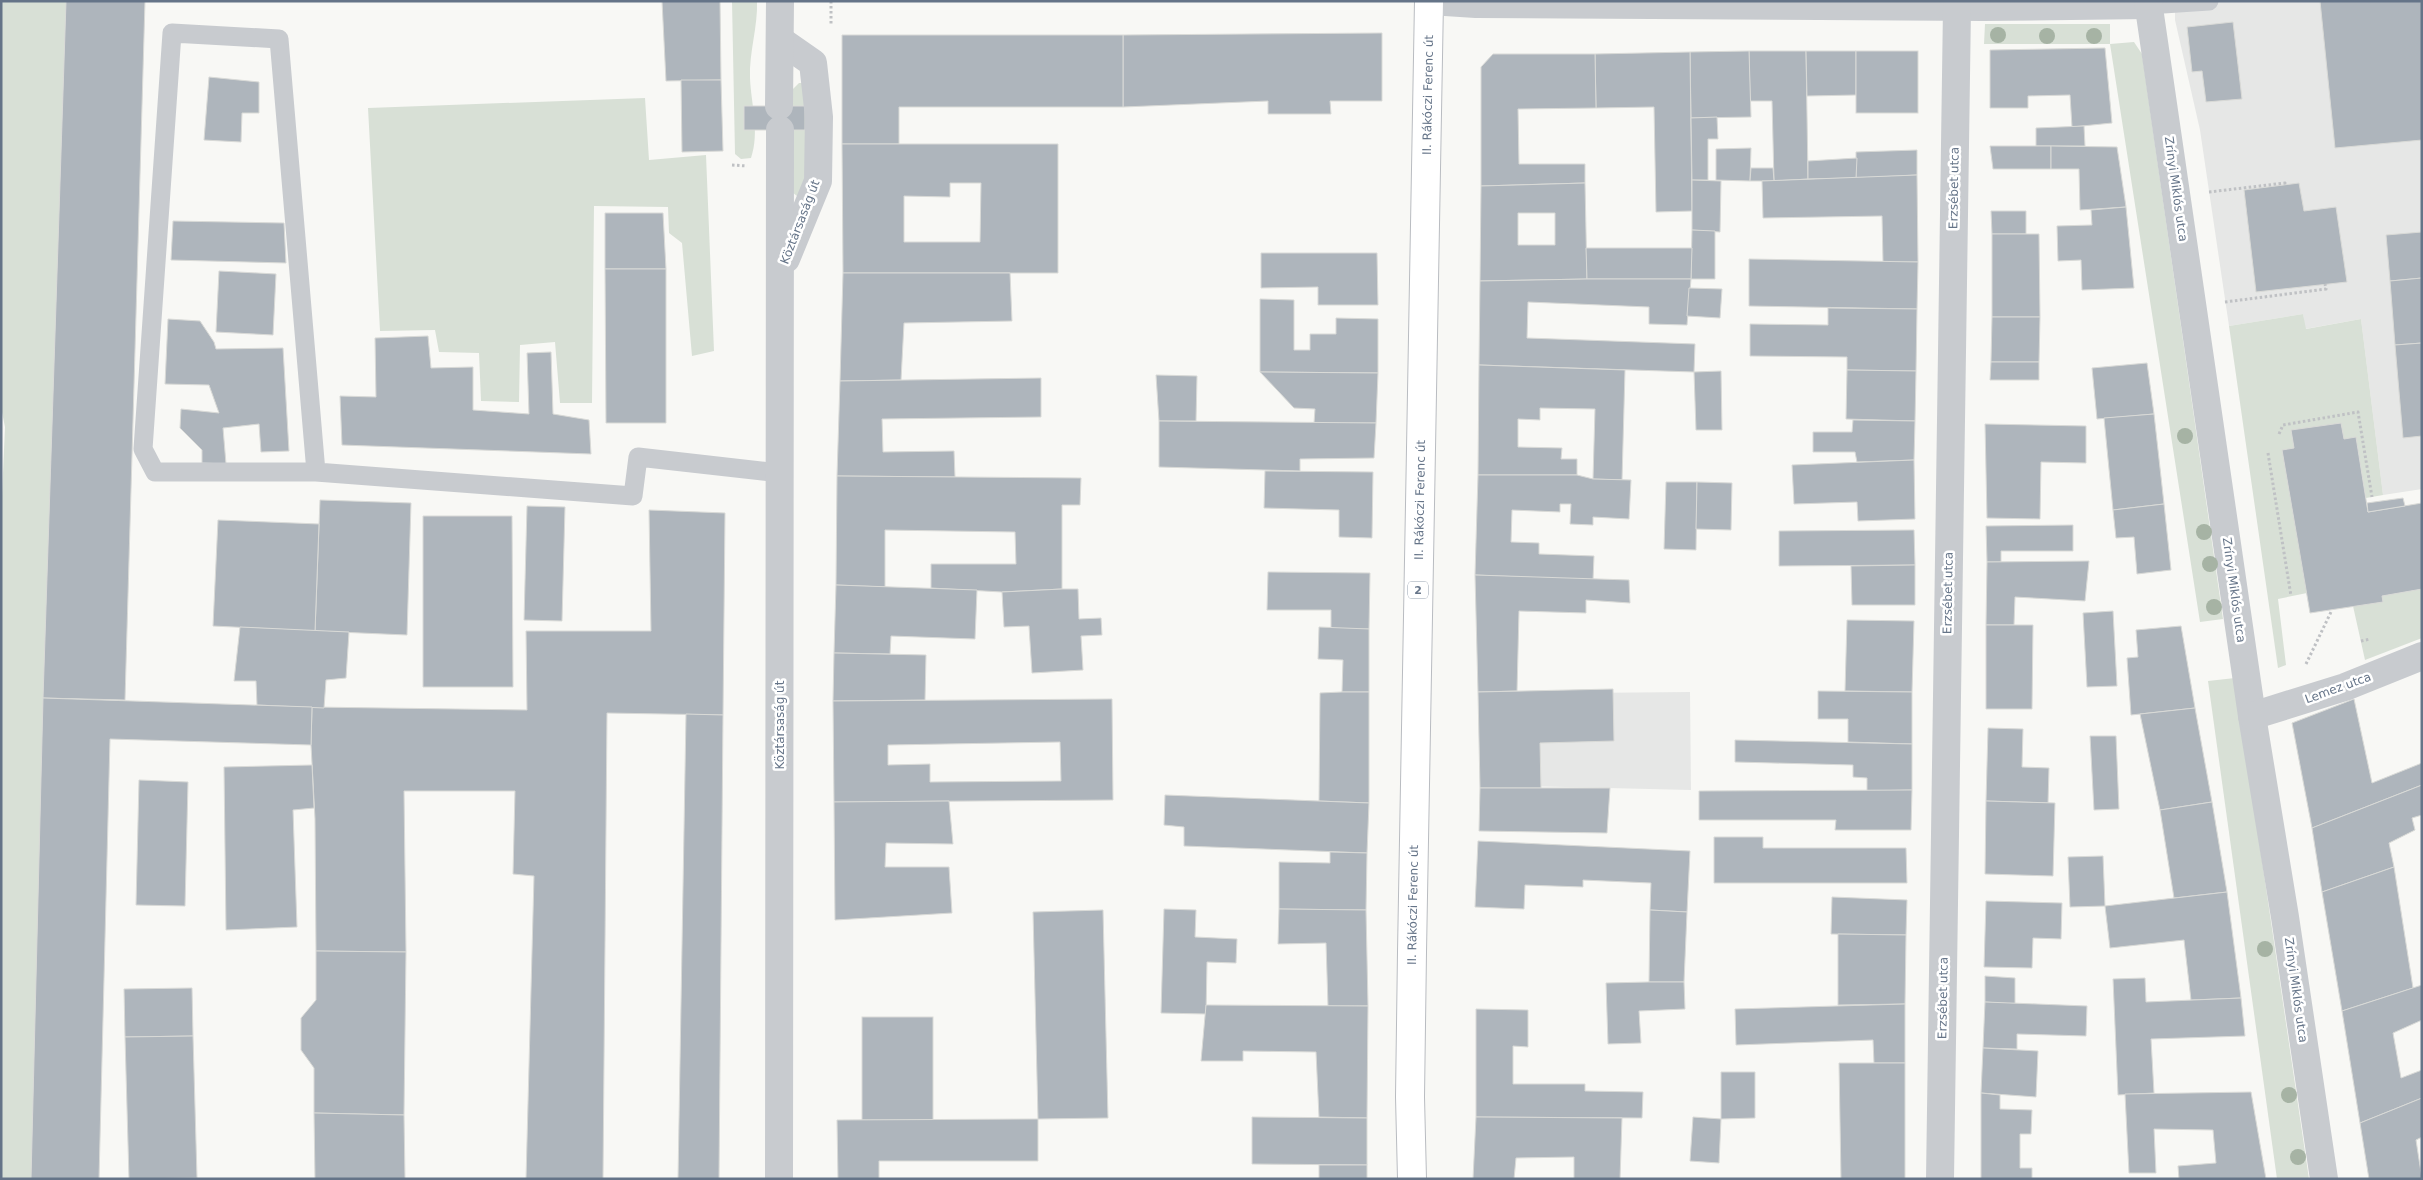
<svg xmlns="http://www.w3.org/2000/svg" width="2423" height="1180" font-family="'DejaVu Sans',sans-serif">
<style>
.built{fill:#e6e7e6}
.green{fill:#d8e0d6}
.building{fill:#aeb5bc;stroke:#d9dad7;fill-rule:evenodd}
.lines{fill:none;stroke-linecap:round;stroke-linejoin:round}
.primary-casing{stroke:#b9bcc1;stroke-width:30}
.path{stroke:#bfc1c4;stroke-width:3;stroke-dasharray:2.5 2.5;stroke-linecap:butt}
.lane{stroke:#c8cbcf;stroke-width:19}
.street{stroke:#c8cbcf;stroke-width:28}
.primary{stroke:#fff;stroke-width:28}
.tree{fill:#a6b3a4}
.labels{text-anchor:middle;dominant-baseline:central;stroke-width:5;stroke-linejoin:round;paint-order:stroke}
.shield{fill:#fff;stroke:#939eac;stroke-width:1}
.shield-label{font-size:11px;font-weight:bold;fill:#657488}
.street-label{font-size:12px;fill:#657488;stroke:#fff}
</style>
<rect width="100%" height="100%" fill="#f8f8f5"/>
<g class="built">
<path d="M2175,1H2422V489L2383,495L2361,319L2305,329L2303,314L2229,326L2200,130L2175,20Z"/>
<path d="M1690,692L1691,790L1483,785L1481,694Z"/>
</g>
<g class="green">
<path d="M1,1H66L43,698L31,1179H1V519L5,427L1,407Z"/>
<path d="M732,1H757C758,27 749,52 750,78C751,104 760,132 751,158L741,159L735,154Z"/>
<path d="M1985,24H2110V44L2134,42L2142,54L2223,619L2200,622L2110,44H1984Z"/>
<path d="M799,83H804L811,113L803,194L797,196L792,192L791,91Z"/>
<path d="M645,98L649,160L706,155L714,351L692,356L682,243L669,233L668,207L594,206L592,403H560L555,342L520,345L519,402L481,401L479,353L439,352L435,330L380,331L368,108Z"/>
<path d="M2303,314L2306,329L2361,319L2383,495L2366,498L2356,438L2344,439L2341,423L2291,431L2294,448L2282,450L2307,593L2278,599L2286,665L2278,668L2229,326Z"/>
<path d="M2422,589V638L2365,660L2353,606L2383,602L2382,596Z"/>
<path d="M2235,678L2309,1179H2277L2208,681Z"/>
</g>
<g class="building">
<path d="M66,1H145L125,700L43,698Z"/>
<path d="M662,1H720L721,80L666,81Z"/>
<path d="M2320,1H2422V140L2335,148Z"/>
<path d="M2233,22L2242,99L2206,102L2202,71L2192,72L2187,27Z"/>
<path d="M1382,33V101H1330L1331,114H1268V101L1123,107V35Z"/>
<path d="M842,35H1123V107H899V144H842Z"/>
<path d="M2105,48L2112,123L2072,127L2070,95L2028,96V108H1990V50Z"/>
<path d="M1749,51H1806L1808,179L1774,181L1772,101H1750Z"/>
<path d="M1749,51L1751,117L1691,118L1690,52Z"/>
<path d="M1806,51H1856V95L1807,96Z"/>
<rect x="1856" y="51" width="62" height="62"/>
<path d="M1690,52L1692,211L1656,212L1654,107L1596,108L1595,54Z"/>
<path d="M1493,54H1595L1596,108L1518,109L1519,164H1585V183L1481,186V67Z"/>
<path d="M209,77L259,82V113H242L241,142L204,140Z"/>
<path d="M681,80H721L723,151L682,152Z"/>
<rect x="744" y="106" width="61" height="24"/>
<path d="M1717,117L1718,139H1708V180H1692L1691,118Z"/>
<path d="M2084,126L2085,146H2036V128Z"/>
<path d="M842,144H1058V273H843ZM950,183H981L980,242H904V196L950,197Z"/>
<path d="M1990,146H2051V169H1993Z"/>
<path d="M2051,146L2117,147L2126,207L2080,210L2079,169H2051Z"/>
<path d="M1751,148L1750,181L1716,180V149Z"/>
<path d="M1917,150V175L1856,178V152Z"/>
<path d="M1857,158L1856,178L1808,179V161Z"/>
<path d="M1751,168H1773L1774,181H1750Z"/>
<path d="M1917,175L1918,262H1883L1882,216L1763,218L1762,181Z"/>
<path d="M1692,180L1721,181L1720,232L1692,230Z"/>
<path d="M1585,183L1587,279L1480,281L1481,186ZM1518,213H1555V245H1518Z"/>
<path d="M2299,183L2304,211L2336,207L2347,282L2256,292L2244,190Z"/>
<path d="M2126,207L2134,288L2082,290L2081,260L2058,261L2057,226L2092,225L2091,210Z"/>
<path d="M1991,211H2026V234H1992Z"/>
<path d="M605,213H663L666,269H605Z"/>
<path d="M173,221L284,223L286,263L171,260Z"/>
<path d="M1692,230L1715,231V279H1691Z"/>
<path d="M2422,232V278L2390,281L2386,235Z"/>
<path d="M1992,234H2039L2040,317H1992Z"/>
<path d="M1586,248H1692L1691,279H1587Z"/>
<path d="M1261,253H1377L1378,305H1318V287L1261,288Z"/>
<path d="M1749,259L1918,262L1917,309L1749,306Z"/>
<path d="M605,269H666V423H606Z"/>
<path d="M219,271L276,274L273,335L216,332Z"/>
<path d="M843,273H1010L1012,321L904,323L901,380L840,381Z"/>
<path d="M2422,278V343L2395,345L2390,281Z"/>
<path d="M1587,279H1691L1687,325L1649,324V307L1528,302L1527,338L1695,344L1694,372L1479,365L1480,281Z"/>
<path d="M1689,288L1722,289L1720,318L1687,316Z"/>
<path d="M1260,299L1294,300V350H1310V334H1336V318L1378,319V373L1260,372Z"/>
<path d="M1828,308L1917,309L1916,371L1847,370V357L1750,356V324L1828,325Z"/>
<path d="M1992,317H2040L2039,362H1991Z"/>
<path d="M168,319L200,321L214,342L216,349L283,348L289,451L261,452L259,424L223,428L226,464L202,463V450L180,428L181,409L219,413L209,385L165,384Z"/>
<path d="M428,336L431,368L473,367V410L529,414L527,353L551,352L553,414L589,420L591,454L342,445L340,396L376,397L375,338Z"/>
<path d="M2422,343V436L2403,438L2395,345Z"/>
<path d="M1991,362H2039V380H1990Z"/>
<path d="M2147,363L2154,414L2097,419L2092,368Z"/>
<path d="M1479,365L1625,370L1622,480L1593,479L1595,409L1540,408V420L1518,419V447L1562,448L1561,459H1577V475H1478Z"/>
<path d="M1847,370L1916,371L1915,421L1846,419Z"/>
<path d="M1721,371L1722,430H1696L1694,372Z"/>
<path d="M1260,372L1378,373L1376,423H1314L1315,409L1294,408Z"/>
<path d="M1156,375L1197,376L1196,421H1159Z"/>
<path d="M1041,378V417L882,419L883,452L954,451L955,477L837,476L840,381Z"/>
<path d="M2154,414L2164,504L2113,510L2104,418Z"/>
<path d="M1853,420L1915,421L1914,460L1857,462L1855,452H1813V432H1852Z"/>
<path d="M1159,421L1376,423L1374,458L1300,459V471L1159,467Z"/>
<path d="M2341,423L2344,439L2356,437L2368,512L2422,503V589L2382,596L2383,602L2310,613L2282,450L2294,448L2291,430Z"/>
<path d="M1985,424L2086,426V463L2041,462L2040,519L1987,518Z"/>
<path d="M1914,460L1915,519L1858,521L1857,502L1794,504L1792,465Z"/>
<path d="M1265,471L1373,472L1372,538L1339,537V510L1264,508Z"/>
<path d="M1478,475H1577L1593,479L1631,480L1629,519L1593,517V525L1570,524L1571,504H1560V512L1512,510L1511,542L1539,543V554L1594,556L1593,580L1475,575Z"/>
<path d="M837,476L1081,478L1080,505H1062V589L1002,592L931,588V564H1016L1015,532L885,530V587L836,585Z"/>
<path d="M1666,482H1697L1696,550L1664,549Z"/>
<path d="M1697,482L1732,483L1731,530L1696,529Z"/>
<path d="M2403,498L2405,506L2368,512L2367,503Z"/>
<path d="M320,500L411,503L407,635L315,631Z"/>
<path d="M2164,504L2171,570L2137,574L2134,537L2116,538L2113,510Z"/>
<path d="M527,506L565,507L562,621L524,620Z"/>
<path d="M649,510L725,513L723,715L607,713L603,1179H526L534,876L513,874L515,791H404L406,952L316,951L315,819L311,745L312,707L527,710L526,631H651Z"/>
<path d="M423,516H512L513,687H423Z"/>
<path d="M218,520L319,524L315,631L213,626Z"/>
<path d="M2073,525V551H2001V562H1987L1986,526Z"/>
<path d="M1914,530L1915,565L1779,566V531Z"/>
<path d="M2089,561L2085,601L2015,597L2014,625H1986L1987,562Z"/>
<path d="M1915,565V605H1852L1851,566Z"/>
<path d="M1268,572L1370,573L1369,629H1331V610H1267Z"/>
<path d="M1475,575L1629,580L1630,603L1586,600V613L1519,611L1517,691L1478,692Z"/>
<path d="M836,585L977,590L975,639L891,636L890,654L834,653Z"/>
<path d="M1062,589H1078L1079,619L1101,618L1102,635L1081,636L1083,670L1032,673L1029,626L1004,627L1002,592Z"/>
<path d="M2113,611L2117,686L2087,687L2083,613Z"/>
<path d="M1847,620L1914,621L1912,692L1845,691Z"/>
<path d="M1986,625H2033L2032,709H1986Z"/>
<path d="M2181,626L2195,708L2131,715L2127,658L2138,657L2136,630Z"/>
<path d="M240,627L349,632L346,678L326,680L324,708L257,705L256,681H234Z"/>
<path d="M1319,627L1369,629V692H1342L1343,660L1318,659Z"/>
<path d="M834,653L926,655L925,700L833,701Z"/>
<path d="M1613,689L1614,741L1540,743L1541,788H1480L1478,692Z"/>
<path d="M1818,691L1912,692V744L1848,742V719H1818Z"/>
<path d="M1342,692H1369V803L1319,801L1320,693Z"/>
<path d="M43,698L312,707L311,745L110,739L99,1179H31Z"/>
<path d="M1112,699L1113,800L834,802L833,701ZM1060,742L1061,781L930,782V764L888,765V745Z"/>
<path d="M2354,699L2372,783L2422,763V785L2312,828L2292,723Z"/>
<path d="M2195,708L2212,802L2160,810L2140,714Z"/>
<path d="M686,714L723,715L719,1179H678Z"/>
<path d="M1988,728L2023,729L2022,767L2049,768L2048,803L1986,801Z"/>
<path d="M2090,736H2116L2119,809L2094,810Z"/>
<path d="M1735,740L1912,744V790L1867,791V778L1853,777V765L1735,762Z"/>
<path d="M312,765L314,808L293,810L297,927L226,930L224,767Z"/>
<path d="M139,780L188,782L185,906L136,905Z"/>
<path d="M2422,785V815L2412,818L2415,830L2389,843L2394,867L2322,892L2312,828Z"/>
<path d="M1480,788H1610L1607,833L1479,831Z"/>
<path d="M1912,790L1911,830H1835L1836,820H1699V791Z"/>
<path d="M1165,795L1369,803L1367,853L1184,846V827L1164,825Z"/>
<path d="M949,801L953,844L886,843L885,867H949L952,913L835,920L834,802Z"/>
<path d="M1986,801L2055,803L2053,876L1985,874Z"/>
<path d="M2212,802L2227,892L2174,898L2160,810Z"/>
<path d="M1714,837H1763V848H1906L1907,883H1714Z"/>
<path d="M1478,841L1690,851L1687,912L1650,910L1651,883L1583,880V887L1525,885L1524,909L1475,907Z"/>
<path d="M1330,852L1367,853L1366,910L1279,909V862L1330,863Z"/>
<path d="M2103,856L2105,906L2070,907L2068,857Z"/>
<path d="M2394,867L2413,988L2342,1011L2322,892Z"/>
<path d="M2227,892L2241,998L2191,1000L2184,940L2110,948L2105,906Z"/>
<path d="M1832,897L1907,900L1906,935L1831,934Z"/>
<path d="M1986,901L2062,903L2061,939L2033,938L2032,968L1984,967Z"/>
<path d="M1164,909L1196,910L1195,937L1237,939L1236,963L1207,962L1206,1014L1161,1013Z"/>
<path d="M1279,909L1366,910L1368,1006H1328L1326,943L1278,944Z"/>
<path d="M1103,910L1108,1118L1038,1119L1033,912Z"/>
<path d="M1650,910L1687,912L1684,982H1649Z"/>
<path d="M1838,934L1906,935L1905,1004L1838,1005Z"/>
<path d="M316,951L406,952L404,1115L314,1113V1068L301,1050V1018L316,1000Z"/>
<path d="M1985,976L2015,978V1004L1985,1002Z"/>
<path d="M2145,978L2146,1002L2241,998L2245,1036L2151,1039L2154,1093L2118,1095L2113,979Z"/>
<path d="M1649,982H1684L1685,1009L1639,1011L1641,1043L1608,1044L1606,983Z"/>
<path d="M2422,985V1020L2393,1033L2401,1078L2422,1070V1098L2360,1123L2342,1011Z"/>
<path d="M192,988L193,1036L125,1037L124,989Z"/>
<path d="M1985,1002L2087,1006L2086,1036L2017,1034V1049L1983,1048Z"/>
<path d="M1905,1004V1063H1874L1873,1040L1736,1045L1735,1009Z"/>
<path d="M1206,1005L1368,1006L1367,1118L1319,1117L1316,1052L1243,1051V1061H1201Z"/>
<path d="M1476,1009L1528,1010V1047L1513,1046V1084H1585V1091L1643,1092L1642,1118L1476,1117Z"/>
<rect x="862" y="1017" width="71" height="103"/>
<path d="M193,1036L197,1178L129,1179L125,1037Z"/>
<path d="M1983,1048L2038,1051L2036,1097L1981,1093Z"/>
<path d="M1839,1063H1905V1179H1841Z"/>
<path d="M1721,1072H1755V1118L1721,1119Z"/>
<path d="M2251,1092L2266,1179H2179L2178,1166L2216,1163L2213,1130L2154,1129L2156,1173H2129L2125,1094Z"/>
<path d="M1981,1093L2000,1095V1109L2032,1110L2031,1134H2020V1168H2032V1179H1981Z"/>
<path d="M2422,1098V1137L2416,1140L2422,1179H2369L2360,1123Z"/>
<path d="M314,1113L404,1115L405,1179H315Z"/>
<path d="M1252,1117L1367,1118V1165L1252,1164Z"/>
<path d="M1476,1117L1622,1118L1620,1179H1574V1157L1516,1158L1514,1179H1473Z"/>
<path d="M1693,1117L1721,1119L1719,1163L1690,1161Z"/>
<path d="M1038,1119V1161H879V1179H838L837,1120Z"/>
<rect x="1319" y="1165" width="48" height="14"/>
</g>
<g class="lines">
<g class="primary-casing">
<path id="primary" d="M1412,1179L1410,1097L1412,952L1429,1"/>
</g>
<g class="path">
<path d="M831,1V25"/>
<path d="M732,165L747,166"/>
<path d="M2209,192L2285,183L2284,185"/>
<path d="M2225,302L2326,289L2325,284"/>
<path d="M2279,434L2283,425L2358,412L2372,497"/>
<path d="M2268,453L2291,596"/>
<path d="M2361,641L2370,639"/>
<path d="M2306,664L2332,610"/>
</g>
<g class="lane">
<path d="M2148,5L2209,1"/>
<path d="M316,472L279,39L172,33L143,449L155,472H316L633,496L638,457L780,473"/>
</g>
<g class="street">
<path d="M1430,1L1476,4L1984,7L2148,5"/>
<path d="M2148,1L2252,716L2285,917L2324,1179"/>
<path d="M780,40L813,63L819,117L818,181L786,259"/>
<path d="M779,106L780,1"/>
<path d="M2252,716L2345,687L2422,656"/>
<path d="M779,1179L780,130"/>
<path d="M1940,1179L1957,7"/>
</g>
<use href="#primary" class="primary"/>
</g>
<g class="tree">
<circle cx="1998" cy="35" r="8"/>
<circle cx="2047" cy="36" r="8"/>
<circle cx="2094" cy="36" r="8"/>
<circle cx="2185" cy="436" r="8"/>
<circle cx="2204" cy="532" r="8"/>
<circle cx="2210" cy="564" r="8"/>
<circle cx="2214" cy="607" r="8"/>
<circle cx="2265" cy="949" r="8"/>
<circle cx="2289" cy="1095" r="8"/>
<circle cx="2298" cy="1157" r="8"/>
</g>
<g class="labels">
<rect class="shield" x="1408" y="581.5" width="20" height="17" rx="4"/>
<g class="shield-label">
<text x="1418" y="590">2</text>
</g>
<g class="street-label">
<text transform="translate(1428 95) rotate(-89)">II. Rákóczi Ferenc út</text>
<text transform="translate(1954 188) rotate(-89)">Erzsébet utca</text>
<text transform="translate(2176 189) rotate(82)">Zrínyi Miklós utca</text>
<text transform="translate(800 222) rotate(-69)">Köztársaság út</text>
<text transform="translate(1420 500) rotate(-89)">II. Rákóczi Ferenc út</text>
<text transform="translate(2234 590) rotate(82)">Zrínyi Miklós utca</text>
<text transform="translate(1948 593) rotate(-89)">Erzsébet utca</text>
<text transform="translate(2338 688) rotate(-20)">Lemez utca</text>
<text transform="translate(780 725) rotate(-90)">Köztársaság út</text>
<text transform="translate(1413 905) rotate(-89)">II. Rákóczi Ferenc út</text>
<text transform="translate(2296 990) rotate(82)">Zrínyi Miklós utca</text>
<text transform="translate(1943 998) rotate(-89)">Erzsébet utca</text>
</g>
</g>
<rect width="2423" height="1180" fill="none" stroke="#657488" stroke-width="5"/>
</svg>
